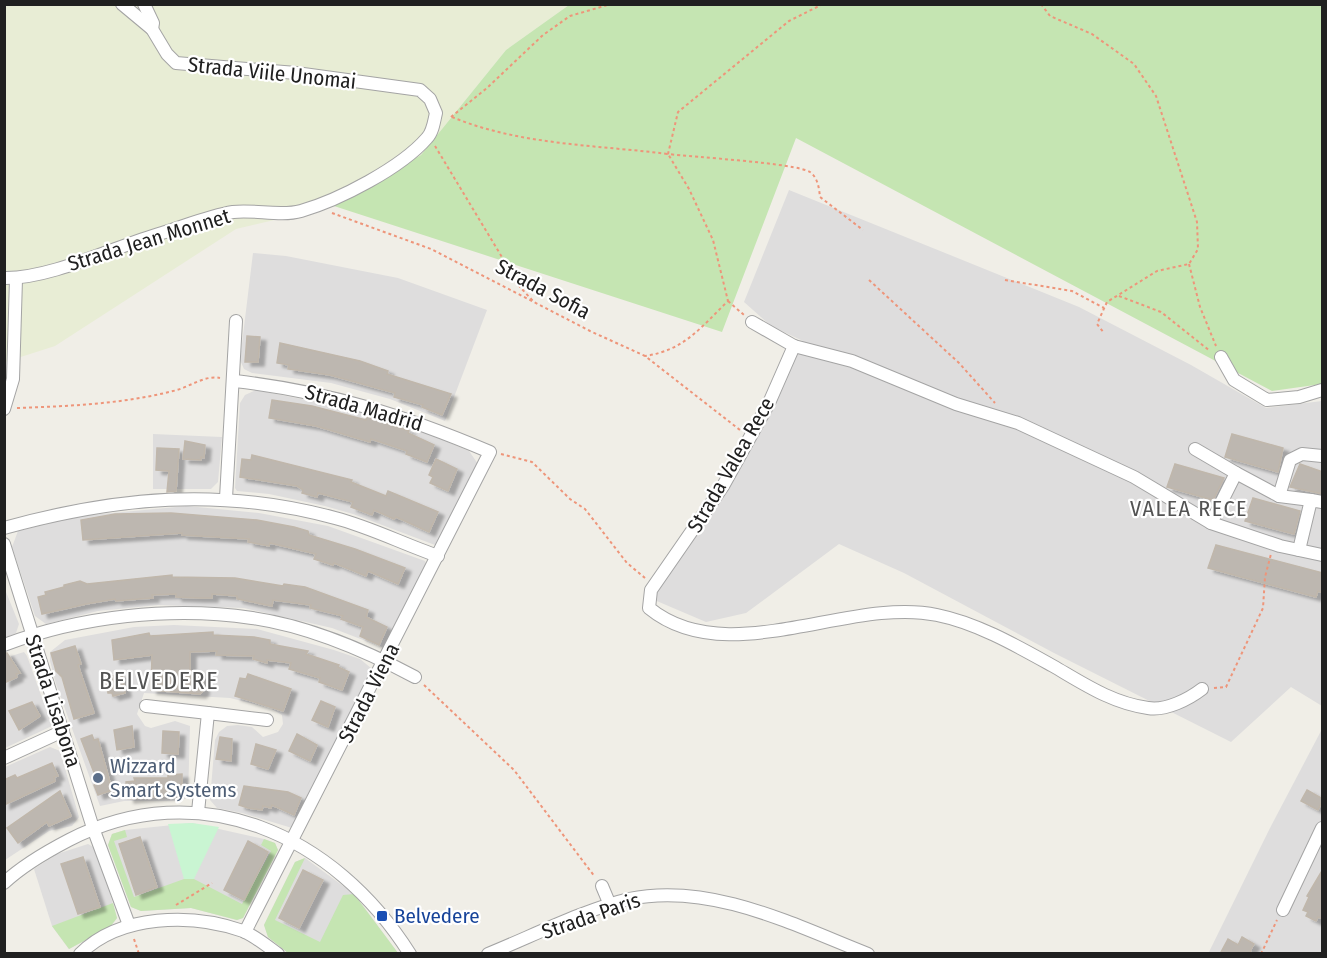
<svg xmlns="http://www.w3.org/2000/svg" width="1327" height="958" font-family="'Fira Sans Condensed',sans-serif">
<style>
.residential{fill:#dedddd}
.farmland{fill:#e8edd5}
.grass{fill:#c5e5b2}
.park{fill:#c9f5d2}
.building{fill:#bdb7b0;stroke:#c0b7ab;stroke-width:1.5;filter:url(#shadow)}
.lines{fill:none;stroke-linecap:round;stroke-linejoin:round}
.minor-casing{stroke:#a4a4a4;stroke-width:14}
.path{stroke:#ee957a;stroke-width:2;stroke-dasharray:3 3;stroke-linecap:butt}
.minor{stroke:#fff;stroke-width:12}
.service-dot{fill:#5c6f8a;stroke:#fff;stroke-width:2}
.transit-dot{fill:#1a4fb4;stroke:#fff;stroke-width:2}
.labels{text-anchor:middle;dominant-baseline:central;stroke-width:4.5;stroke-linejoin:round;paint-order:stroke}
.street-label{font-size:21px;fill:#202020;stroke:#fff}
.service-label{font-size:21px;fill:#4e5e75;stroke:#fff;text-anchor:start}
.transit-label{font-size:21px;fill:#164399;stroke:#fff;text-anchor:start}
.neighbourhood-label{font-size:22px;letter-spacing:1.5px;fill:#535353;stroke:#fff}
.quarter-label{font-size:24px;letter-spacing:1.5px;fill:#535353;stroke:#fff}
</style>
<defs>
<filter id="shadow"><feDropShadow dx="6" dy="4" stdDeviation="1.5" flood-color="#0004"/></filter>
</defs>
<rect width="100%" height="100%" fill="#f0eee7"/>
<g class="residential">
<path d="M789,190L1079,307L1191,365L1266,408L1322,401V706L1291,687L1231,742L1054,653L904,573L839,544L746,613L706,622L645,596L726,477L803,341L771,326L744,302Z"/>
<path d="M253,253L286,256L398,278L487,310L445,421L390,399L331,383L252,373L244,369L240,360Z"/>
<path d="M256,390L347,408L412,427L469,451L478,464L440,543L435,545L353,514L325,506L269,494L237,491L235,488L240,403L245,395Z"/>
<path d="M153,434L222,437L218,482L211,489H153Z"/>
<path d="M187,506L259,513L328,526L425,561L427,567L384,648L332,628L244,608L158,605L98,611L46,624L35,616L12,547L18,531L80,516Z"/>
<path d="M4,587L19,624L16,633L5,638Z"/>
<path d="M174,625L257,629L334,650L360,659L371,668L374,674L292,828L242,813L217,808L210,800L215,740L219,732L227,726L238,725L252,727L263,737L278,732L283,724L282,715L270,708L230,698L144,693L137,714L145,726L151,728L175,721L190,726L188,797L181,801H124L100,806L56,684L50,661V652L65,640L134,627Z"/>
<path d="M24,652L27,656L52,726L5,748V658Z"/>
<path d="M1322,729V953L1208,954L1269,830Z"/>
<path d="M50,747L60,751L79,817L72,826L49,831L5,860V767Z"/>
<path d="M192,823L264,839L275,843L278,850L243,918L237,920L191,908L141,911L131,907L108,845L112,834L125,830Z"/>
<path d="M88,844L97,849L117,918L110,927L69,949L52,926L34,869L57,854Z"/>
<path d="M305,858L354,894L398,953H288L268,937L264,925L295,862Z"/>
</g>
<path class="farmland" d="M5,5H569L506,50L421,155L334,206L236,229L55,346L5,362Z"/>
<g class="grass">
<path d="M569,5H1322V384L1272,391L796,138L722,332L334,206L421,155L506,50Z"/>
<path d="M125,830L127,837L114,841L134,897L184,879H194L242,904L271,851L261,845L264,839L275,843L278,850L243,918L237,920L191,908L141,911L131,907L108,845L112,834Z"/>
<path d="M305,858L275,920L320,942L343,895L354,894L398,953H288L268,937L264,925L295,862Z"/>
<path d="M113,903L117,918L110,927L69,949L52,926Z"/>
</g>
<path class="park" d="M192,823L219,827L194,879H184L168,824Z"/>
<g class="building">
<path d="M247,336L260,337L258,362H245Z"/>
<path d="M280,343L360,361L388,371L387,374L451,394L442,415L422,407L423,405L394,397L395,393L366,385L330,375L288,369L289,365L277,363Z"/>
<path d="M272,400L312,406L366,420L367,416L409,431L408,433L434,445L427,462L406,454L407,451L371,439L370,442L316,426L269,418Z"/>
<path d="M1232,434L1283,448L1278,472L1225,457Z"/>
<path d="M185,441L205,445L204,458L201,457V460L183,459Z"/>
<path d="M157,448L179,449L176,491L167,492L169,471L156,470Z"/>
<path d="M252,455L352,480L351,482L386,496L388,491L438,512L429,532L396,517L394,519L374,510L372,515L351,507L353,502L318,493L317,497L302,493L303,490L297,486L240,477L242,459L251,460Z"/>
<path d="M436,459L457,469L448,491L430,483L433,477L429,475Z"/>
<path d="M1175,464L1224,478L1213,500L1167,487Z"/>
<path d="M1300,464L1323,472V494L1290,487Z"/>
<path d="M1253,498L1300,511L1294,534L1245,521Z"/>
<path d="M171,513L257,520L294,527L308,531L309,535L355,549L405,568L398,584L368,571L366,576L334,563L333,565L314,559L316,554L270,543L269,546L248,542L249,539L182,535V533L83,540L81,520L115,514Z"/>
<path d="M1216,545L1323,573V593L1318,591L1316,597L1208,568Z"/>
<path d="M172,575V577L235,578L283,586L284,584L305,587L368,610L366,617L387,627L379,645L360,636L363,627L341,619L343,616L310,608L311,605L273,600L272,606L237,599V596L212,594V598H199L176,597V594L152,595L153,598L139,599L116,601L115,599L86,604L42,614L38,597L46,595L45,592L64,587V585L80,581L87,584Z"/>
<path d="M213,632V635L254,637L270,640V644L308,651L306,654L339,665L338,667L349,672L342,690L319,682L320,678L289,669L291,663L267,660V663L253,659L254,656L216,655L217,651L190,652V671L203,672V691L200,694L151,690L152,655L114,660L112,640L149,633L150,636Z"/>
<path d="M75,646L81,664L78,665L94,713L74,719L62,677L56,671L51,653Z"/>
<path d="M4,653H7L20,673L16,674L17,677L4,683Z"/>
<path d="M122,674L125,693L113,696L112,693H108L105,677Z"/>
<path d="M248,674L291,689L283,711L235,696L240,678L246,679Z"/>
<path d="M321,701L335,707L328,727L312,720Z"/>
<path d="M32,702L40,716L19,730L9,711Z"/>
<path d="M132,726L134,747L117,750L114,730Z"/>
<path d="M163,731L179,732L178,754L162,753Z"/>
<path d="M297,734L317,745L310,761L289,751Z"/>
<path d="M92,735L94,740L98,739L112,790L98,795L94,785L98,783L81,739Z"/>
<path d="M220,737L232,739L231,761L216,759Z"/>
<path d="M256,744L276,750L268,769L251,764Z"/>
<path d="M52,763L58,776L54,777L55,781L4,805V780L15,775L17,778Z"/>
<path d="M182,774V791H173L174,795L128,799L126,782L135,781L134,778H168V775Z"/>
<path d="M244,786L288,792L301,798L294,815L272,805L271,808L263,806L262,810L248,808L239,805Z"/>
<path d="M1307,790L1323,799L1318,810L1301,801Z"/>
<path d="M60,791L71,816L49,826L47,822L18,843L7,828Z"/>
<path d="M140,837L157,887L136,895L119,844Z"/>
<path d="M248,841L268,852L244,900L224,890Z"/>
<path d="M83,857L100,907L78,914L61,864Z"/>
<path d="M1323,869V919L1318,917L1316,921L1306,916L1308,912L1303,910L1309,897L1307,896Z"/>
<path d="M303,870L323,880L299,928L279,918Z"/>
<path d="M1242,937L1254,944L1250,951L1253,954H1220L1228,939L1238,945Z"/>
</g>
<g class="lines">
<g class="minor-casing">
<g id="minor">
<path d="M144,4L153,23L152,29"/>
<path d="M4,278C51,279 116,246 162,233C185,226 209,216 233,212C254,209 280,217 301,211C339,200 401,168 427,138C433,132 434,121 436,113L430,99L420,90L296,73L176,63L167,54L152,29L122,4"/>
<path d="M752,322L794,346L852,361L956,404L1018,423L1134,477L1211,523L1280,546L1322,555"/>
<path d="M794,346L769,403L723,486L651,590L649,608C727,672 850,596 937,615C977,623 1017,646 1053,666C1084,684 1112,703 1148,708C1166,711 1189,699 1202,689"/>
<path d="M1221,357L1234,380L1267,400L1299,397L1322,390"/>
<path d="M235,381C329,392 403,415 490,452L245,932"/>
<path d="M4,409L13,379L16,279"/>
<path d="M1195,449L1236,473"/>
<path d="M1279,496L1290,460L1302,454L1322,456"/>
<path d="M226,498L236,321"/>
<path d="M1211,523L1236,473L1279,496L1311,500"/>
<path d="M4,528C116,497 221,487 335,518C370,527 403,544 438,556"/>
<path d="M4,544L93,828L129,925"/>
<path d="M1299,550L1311,500L1322,502"/>
<path d="M4,645C80,616 173,606 252,618C309,626 364,650 415,677"/>
<path d="M146,706L208,713"/>
<path d="M4,758L63,731"/>
<path d="M198,812L208,713L267,720"/>
<path d="M4,883C23,865 46,852 69,840C200,773 335,835 410,954"/>
<path d="M602,886L610,905"/>
<path d="M1283,910L1322,828"/>
<path d="M80,954C120,914 192,913 243,931C255,936 267,946 278,954"/>
<path d="M488,954C530,937 586,909 629,899C711,882 794,925 868,954"/>
</g>
</g>
<g class="path">
<path d="M823,4L789,21L678,112L668,154C691,157 796,163 810,172C818,178 819,188 820,197L863,230"/>
<path d="M1041,4L1050,16L1092,34L1134,64L1156,96L1197,222L1198,249L1189,264L1157,271L1107,302L1097,324L1104,333"/>
<path d="M451,117L487,88L543,35L570,16L611,4"/>
<path d="M452,117C519,145 597,145 668,154L689,189L713,240L728,301C701,327 685,350 645,356"/>
<path d="M435,146L520,287L533,301"/>
<path d="M332,213L431,249L590,331L645,356L740,430"/>
<path d="M1189,264L1200,307L1216,346"/>
<path d="M869,280L959,363L995,403"/>
<path d="M1005,280L1072,291L1104,308"/>
<path d="M1119,296L1161,312L1210,351"/>
<path d="M728,301L744,315"/>
<path d="M17,408C71,406 124,404 177,390C191,386 205,375 220,378"/>
<path d="M501,454L532,462L570,499L585,509L627,563L645,578"/>
<path d="M424,685L514,770L595,877"/>
<path d="M1214,688L1226,687L1263,608L1265,577L1271,554"/>
<path d="M176,905L212,883"/>
<path d="M134,939L139,954"/>
<path d="M1261,954L1277,920"/>
</g>
<use href="#minor" class="minor"/>
</g>
<circle class="service-dot" cx="98" cy="778" r="6"/>
<rect class="transit-dot" x="376" y="910" width="12" height="12" rx="3"/>
<g class="labels">
<g class="street-label">
<text transform="translate(272 73) rotate(6)">Strada Viile Unomai</text>
<text transform="translate(149 240) rotate(-17)">Strada Jean Monnet</text>
<text transform="translate(543 289) rotate(28)">Strada Sofia</text>
<text transform="translate(364 408) rotate(16)">Strada Madrid</text>
<text transform="translate(731 465) rotate(-60)">Strada Valea Rece</text>
<text transform="translate(369 693) rotate(-63)">Strada Viena</text>
<text transform="translate(53 701) rotate(72)">Strada Lisabona</text>
<text transform="translate(591 916) rotate(-19)">Strada Paris</text>
</g>
<g class="service-label">
<text x="110" y="766">Wizzard<tspan x="110" dy="24">Smart Systems</tspan></text>
</g>
<g class="transit-label">
<text x="394" y="916">Belvedere</text>
</g>
<g class="neighbourhood-label">
<text x="1189" y="508">VALEA RECE</text>
</g>
<g class="quarter-label">
<text x="159" y="681">BELVEDERE</text>
</g>
</g>
<rect width="1327" height="958" fill="none" stroke="#202020" stroke-width="12"/>
</svg>
